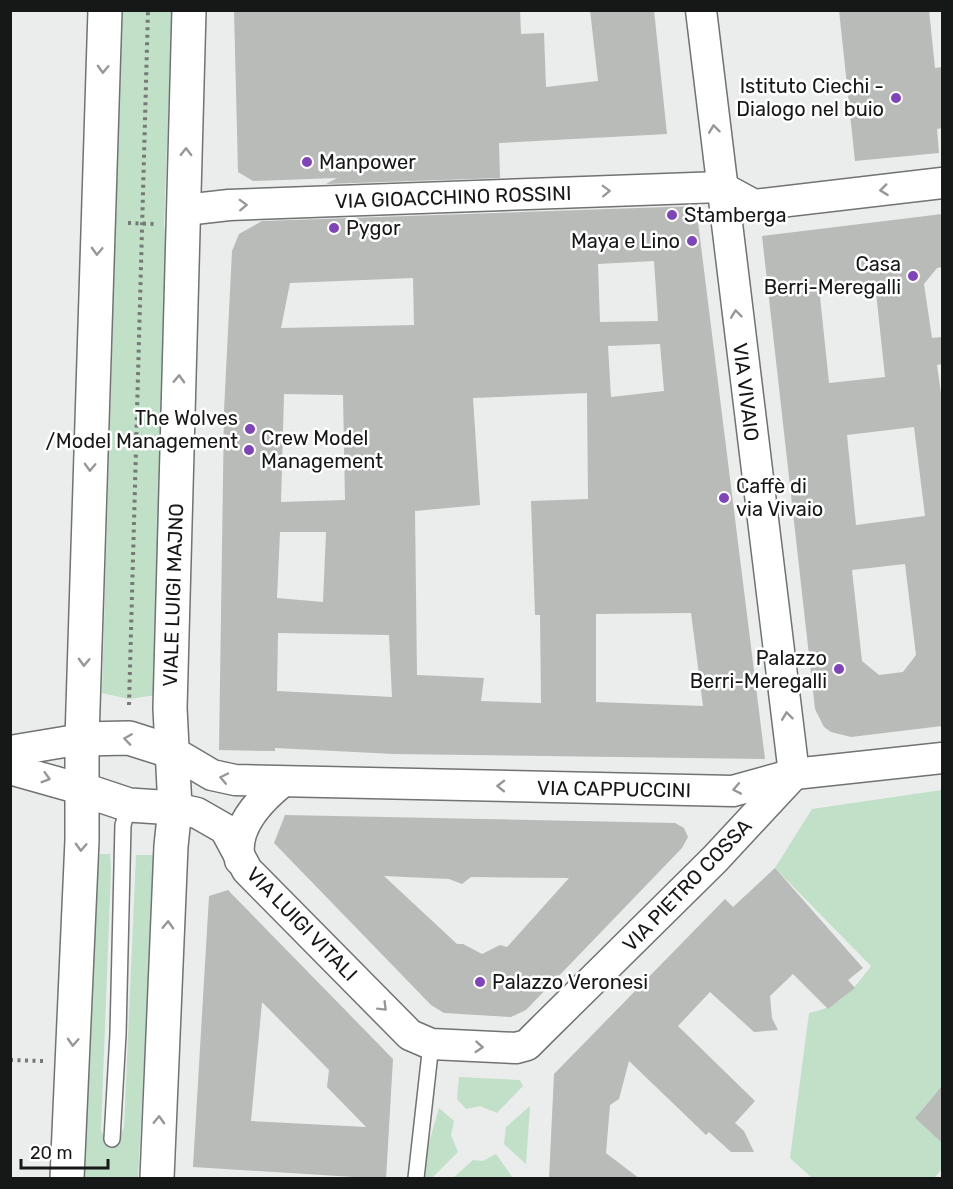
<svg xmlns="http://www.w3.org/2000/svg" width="953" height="1189" font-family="Rubik,sans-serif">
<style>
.green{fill:#c0e0c8}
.building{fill:#b8bbb8;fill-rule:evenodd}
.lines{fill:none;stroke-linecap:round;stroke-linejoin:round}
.lane-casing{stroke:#707371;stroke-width:18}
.street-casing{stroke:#707371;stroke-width:33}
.secondary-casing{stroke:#707371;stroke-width:36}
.path{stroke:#777878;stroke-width:4;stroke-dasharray:3 4.5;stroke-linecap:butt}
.lane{stroke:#fff;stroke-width:15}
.street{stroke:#fff;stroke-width:30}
.secondary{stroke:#fff;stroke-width:33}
.oneway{stroke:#969797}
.poi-dot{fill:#7f44ba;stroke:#fff;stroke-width:2}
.labels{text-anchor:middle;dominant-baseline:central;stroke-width:5;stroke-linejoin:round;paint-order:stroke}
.poi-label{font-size:20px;fill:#161717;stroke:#fff;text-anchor:start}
.street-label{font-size:20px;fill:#161717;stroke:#fff}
</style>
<rect width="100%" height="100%" fill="#eaedeb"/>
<g class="green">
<path d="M122,11H172L164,224L168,258L156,695L129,699L102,693Z"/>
<path d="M942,790V1096L935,1094L915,1118L942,1143V1169L934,1178H812L790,1158L809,1013C840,1007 853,990 871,966L775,868L812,809Z"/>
<path d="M94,854H110L111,870L101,1131L105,1136L118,1137L124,1128L136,855H155L138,1178H81Z"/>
<path d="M459,1077L520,1080L523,1086L497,1113L480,1106L466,1109L457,1099Z"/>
<path d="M530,1106L526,1164L504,1144L506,1127Z"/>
<path d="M439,1108L454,1121L451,1135L458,1152L432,1178H425L428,1146Z"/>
<path d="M496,1154L513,1178H453L473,1160L483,1161Z"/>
</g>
<g class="building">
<path d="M234,10H520L521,34L544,33L546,87L598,81L590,10H654L667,134L499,143L500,178L326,184L337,178L253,181L238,172Z"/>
<path d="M839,10H929L935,68L942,67V128L937,129L939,153L855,161Z"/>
<path d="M696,206L765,759L394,754L275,748V751L219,750L224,411L232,251L239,234L262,221ZM654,261L658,321L600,322L598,264ZM413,278L414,325L281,328L290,283ZM660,344L664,391L611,397L608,346ZM587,393L588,499L531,501L535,615H540L541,703L481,701L484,678L417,675L415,511L480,505L473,398ZM284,394L343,395L345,500L281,502ZM280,532H326L323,602L277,598ZM691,613L703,706L596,702V614ZM278,633L389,635L392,697L277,691Z"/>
<path d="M942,214V267L937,268L924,284L932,338L942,337V364L937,365L942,400V726L851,737L831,732L824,727L815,709L762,236ZM875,283L885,377L829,383L819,287ZM914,427L925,516L856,525L847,435ZM905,564L916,655L903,672L879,675L862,661L852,570Z"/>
<path d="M285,815L675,823L684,828L688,837L682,848L526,1010L511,1017L477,1015L444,1013L431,1005L274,843ZM384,876L449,879L462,884L471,877L569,878L507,947L500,945L482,954L463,944H457Z"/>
<path d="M775,868L863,968L848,980L855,988L828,1009L793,974L770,996L772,1018L778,1030L754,1032L710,992L678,1026L755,1101L735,1123L744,1131L754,1152H731L709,1132L706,1135L629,1061L619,1099L610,1105L606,1153L640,1179H549L554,1074L725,899L733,907Z"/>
<path d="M228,890L393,1059L386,1179L193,1167L209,896ZM262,1002L329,1070L327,1087L366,1127L251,1121Z"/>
<path d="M942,1086V1143L915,1118Z"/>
</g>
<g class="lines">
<g class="lane-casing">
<g id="lane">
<path d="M112,1139L118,1034L123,825L129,805"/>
<path d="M416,1178L431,1044"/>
</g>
</g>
<g class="street-casing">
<g id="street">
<path d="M701,10L794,774"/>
<path d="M721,187L754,205L942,183"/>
<path d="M185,210L229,205L721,187"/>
<path d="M10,751L82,739"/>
<path d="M173,752L212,775L235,780L733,791L794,774L942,758"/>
<path d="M10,769L81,789"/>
<path d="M175,808L197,813L225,829L247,870L410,1035L431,1044L516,1048L527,1045L541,1031L715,859L794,774"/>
<path d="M240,860C232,828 260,800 282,782"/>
</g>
</g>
<g class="secondary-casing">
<g id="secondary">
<path d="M82,739L129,738L173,752"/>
<path d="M81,789L129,805L175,808"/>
<path d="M67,1178L82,840V739L105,10"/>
<path d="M157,1178L171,846L175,808L170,708L189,10"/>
</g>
</g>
<g class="path">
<path d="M128,223L154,224"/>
<path d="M129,705L148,10"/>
<path d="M10,1060L43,1061"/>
</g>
<use href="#lane" class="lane"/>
<use href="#street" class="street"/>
<use href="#secondary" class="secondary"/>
</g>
<defs><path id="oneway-chevron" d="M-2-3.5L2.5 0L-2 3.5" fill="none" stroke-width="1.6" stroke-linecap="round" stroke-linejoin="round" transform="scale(1.5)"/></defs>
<g class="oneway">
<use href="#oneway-chevron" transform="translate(103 69) rotate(92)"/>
<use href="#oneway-chevron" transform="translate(714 129) rotate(-97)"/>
<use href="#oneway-chevron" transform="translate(186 152) rotate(-89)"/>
<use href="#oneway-chevron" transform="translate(884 190) rotate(173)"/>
<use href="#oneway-chevron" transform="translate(606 191) rotate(-2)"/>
<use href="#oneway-chevron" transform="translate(243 205) rotate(-2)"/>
<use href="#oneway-chevron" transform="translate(97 251) rotate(92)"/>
<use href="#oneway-chevron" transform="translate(736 314) rotate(-97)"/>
<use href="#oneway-chevron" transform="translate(179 379) rotate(-88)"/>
<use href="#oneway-chevron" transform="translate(90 467) rotate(92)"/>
<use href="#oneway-chevron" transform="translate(84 662) rotate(92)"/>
<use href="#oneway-chevron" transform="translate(787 716) rotate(-97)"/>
<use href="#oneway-chevron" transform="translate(128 739) rotate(-172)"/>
<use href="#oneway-chevron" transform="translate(46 778) rotate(16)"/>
<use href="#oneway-chevron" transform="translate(224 778) rotate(-168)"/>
<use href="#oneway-chevron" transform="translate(501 786) rotate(-179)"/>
<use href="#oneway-chevron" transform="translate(737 789) rotate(169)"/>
<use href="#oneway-chevron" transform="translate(81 847) rotate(92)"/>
<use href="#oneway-chevron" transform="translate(168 925) rotate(-88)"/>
<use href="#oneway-chevron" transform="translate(383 1007) rotate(45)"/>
<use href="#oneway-chevron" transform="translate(73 1042) rotate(93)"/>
<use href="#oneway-chevron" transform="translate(479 1047) rotate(4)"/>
<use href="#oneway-chevron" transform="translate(159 1120) rotate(-88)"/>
</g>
<g class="poi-dot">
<circle cx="896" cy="98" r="6"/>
<circle cx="307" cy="162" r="6"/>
<circle cx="672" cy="215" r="6"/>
<circle cx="334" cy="228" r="6"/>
<circle cx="692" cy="241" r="6"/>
<circle cx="913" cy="276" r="6"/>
<circle cx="250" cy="429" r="6"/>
<circle cx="249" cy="450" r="6"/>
<circle cx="724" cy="498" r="6"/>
<circle cx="839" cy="669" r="6"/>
<circle cx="480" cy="982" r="6"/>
</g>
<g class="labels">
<g class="poi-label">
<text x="884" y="86" text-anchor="end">Istituto Ciechi -<tspan x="884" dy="23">Dialogo nel buio</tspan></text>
<text x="319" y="162">Manpower</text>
<text x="684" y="215">Stamberga</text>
<text x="346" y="228">Pygor</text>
<text x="680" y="241" text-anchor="end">Maya e Lino</text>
<text x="901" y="264" text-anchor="end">Casa<tspan x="901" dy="23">Berri-Meregalli</tspan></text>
<text x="238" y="418" text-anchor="end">The Wolves<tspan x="238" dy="23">/Model Management</tspan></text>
<text x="261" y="438">Crew Model<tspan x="261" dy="23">Management</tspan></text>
<text x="736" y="486">Caffè di<tspan x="736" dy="23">via Vivaio</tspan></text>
<text x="827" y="658" text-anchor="end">Palazzo<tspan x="827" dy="23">Berri-Meregalli</tspan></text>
<text x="492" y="982">Palazzo Veronesi</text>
</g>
<g class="street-label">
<text transform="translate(453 197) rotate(-2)">VIA GIOACCHINO ROSSINI</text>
<text transform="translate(746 392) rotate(83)">VIA VIVAIO</text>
<text transform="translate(173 595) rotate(-88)">VIALE LUIGI MAJNO</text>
<text transform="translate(614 789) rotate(1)">VIA CAPPUCCINI</text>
<text transform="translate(687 885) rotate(-46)">VIA PIETRO COSSA</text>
<text transform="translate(302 924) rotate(46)">VIA LUIGI VITALI</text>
</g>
</g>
<rect width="953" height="1189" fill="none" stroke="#161717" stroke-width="24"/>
<path d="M21 1159v9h87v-9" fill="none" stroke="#161717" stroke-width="3"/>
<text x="30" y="1159" font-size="18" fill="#161717" stroke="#ffffff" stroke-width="4.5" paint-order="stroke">20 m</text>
</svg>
